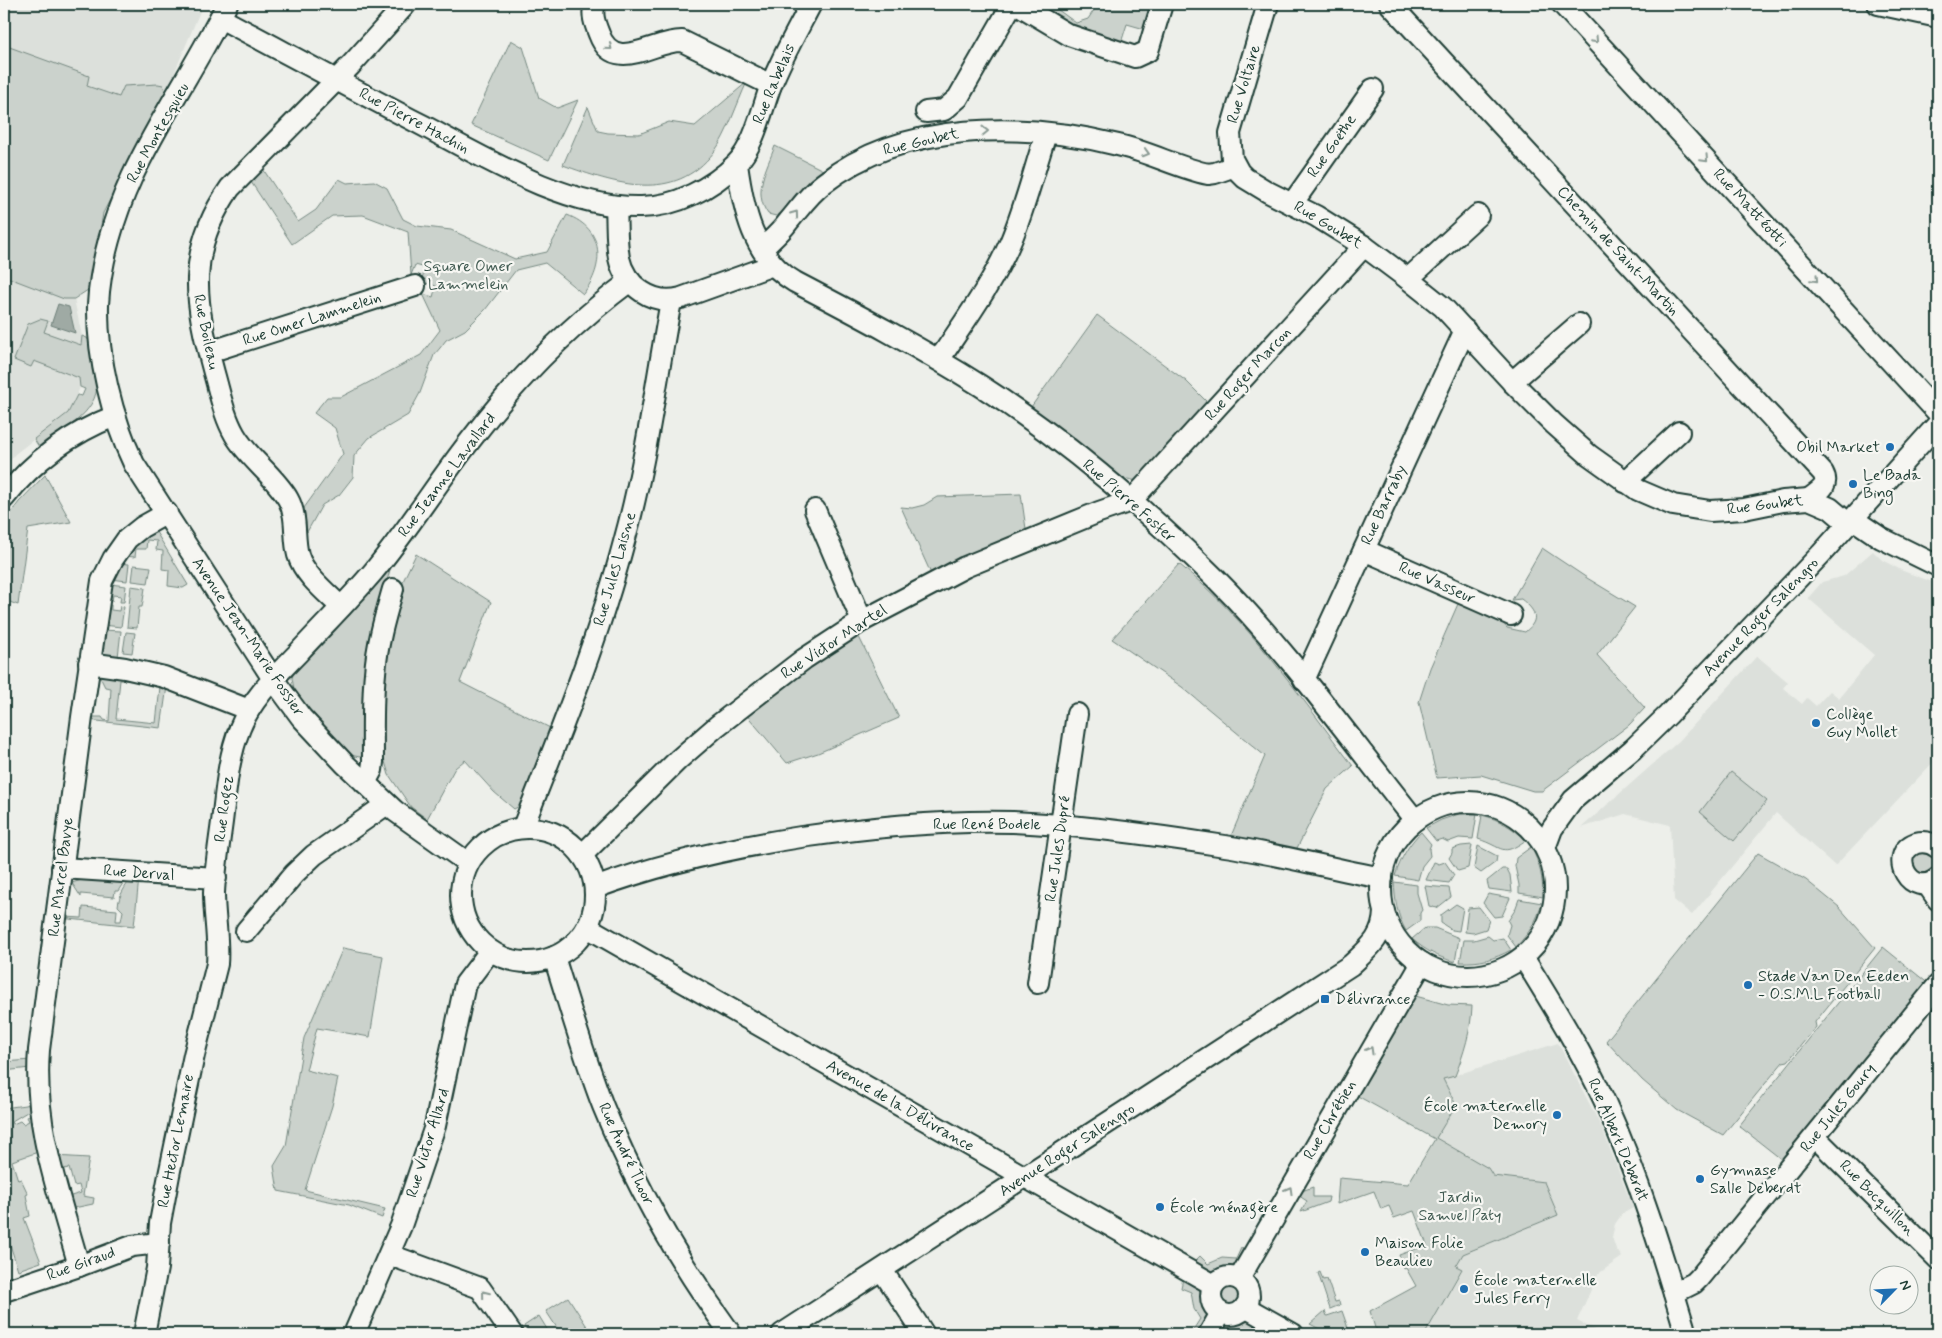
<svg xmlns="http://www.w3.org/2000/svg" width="1942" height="1338" font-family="Mynerve,sans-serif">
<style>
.built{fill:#dce0db}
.green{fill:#cbd2cc;stroke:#758880}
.water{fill:#9faaa4;stroke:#6c7e77}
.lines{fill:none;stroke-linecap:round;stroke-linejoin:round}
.minor-casing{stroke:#1f3d34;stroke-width:24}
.minor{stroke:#f6f6f2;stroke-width:20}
.oneway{stroke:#8a9a93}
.poi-dot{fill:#1f6fb2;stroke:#f6f6f2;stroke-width:2}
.labels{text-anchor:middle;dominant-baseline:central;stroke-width:4.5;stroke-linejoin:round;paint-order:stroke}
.street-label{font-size:16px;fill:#1f3d34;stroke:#f6f6f2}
.park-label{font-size:16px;fill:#415b52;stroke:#f6f6f2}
.poi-label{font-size:16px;fill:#1f3d34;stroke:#f6f6f2;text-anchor:start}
</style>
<rect width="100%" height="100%" fill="#edefea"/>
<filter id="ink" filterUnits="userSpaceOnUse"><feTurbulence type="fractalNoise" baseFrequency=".02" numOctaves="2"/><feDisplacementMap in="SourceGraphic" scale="10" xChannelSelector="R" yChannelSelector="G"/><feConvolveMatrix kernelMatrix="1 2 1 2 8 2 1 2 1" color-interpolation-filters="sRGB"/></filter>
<g filter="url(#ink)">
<g class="built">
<path d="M4,4H203L166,93L103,213L91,288L74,299L82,336L80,387L77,395L68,413L15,454L4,469Z"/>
<path d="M1873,551L1882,560L1903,571L1938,584V757L1835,866L1776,813L1692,915L1674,900L1670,825L1625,814L1581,828L1679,741L1757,656L1788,682L1783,688L1802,704L1807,698L1816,706L1830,691L1839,698L1874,655L1808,598L1822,582L1844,576Z"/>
<path d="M1558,1043L1602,1128L1633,1208L1622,1214L1615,1224L1612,1237L1616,1249L1622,1257L1598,1274L1577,1321L1604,1334H1425L1462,1270L1456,1266L1463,1254L1558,1215L1544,1182L1493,1176L1488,1168L1435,1138L1456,1105L1443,1079Z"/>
</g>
<g class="green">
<path d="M1032,4H1050L1076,23L1088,19L1098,4H1155L1148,30L1127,24L1120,46L1074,29Z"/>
<path d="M511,40L523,47L539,98L557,108L578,100L549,160L471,125Z"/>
<path d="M4,45L89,76L87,86L119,97L124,86L158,84L163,85L166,93L103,213L91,288L74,299H64L4,276Z"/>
<path d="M747,82C737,103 727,135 714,152C674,204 615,184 563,165L588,107L598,131L608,133L639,134L669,122L695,126Z"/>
<path d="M775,146L823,170L784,211L776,216L768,214C752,192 767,168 775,146Z"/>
<path d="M263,169L298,222L316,210L339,179L347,183L374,181L387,188L403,219L417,226L451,230L515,259L547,252L567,215C605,229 605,266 583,294L545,263L516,270L485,310L465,330L446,340L440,348L434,355L420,393L408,415L369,438L354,456L353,477L339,495L322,505L307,532L304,508L343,454L335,428L314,413L327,397H341L421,355L440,330L423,294L433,297L436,286L425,283L422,278L426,268L415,265L411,275L408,232L363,215L332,216L292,244L251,182Z"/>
<path d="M1097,315L1186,381L1212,407L1142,482L1123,478L1031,407Z"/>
<path d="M40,319L48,321L44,332L81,345L82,336L87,338L90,343C92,356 96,369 97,382C99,413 61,431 39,447L34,439L68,413L77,395L82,396L85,389L80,387L79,378L34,361L31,367L14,360L28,324Z"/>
<path d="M45,475L71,522L28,529L18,605L4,600V522L19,502Z"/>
<path d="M1021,494L1027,536L932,576L901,507L912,508L924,505L937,497Z"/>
<path d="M152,530L156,532L188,585L183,588L168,586L169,570L162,569L163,551L156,550L157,541L147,540L146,549H136L135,557L123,556Z"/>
<path d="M1542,548L1587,578L1635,607L1597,655L1645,708L1629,725L1542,791H1533L1481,775L1437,778L1419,702L1430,668L1461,597L1500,619L1507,628L1525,632C1541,619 1535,610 1521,599L1512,600Z"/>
<path d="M416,554L491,602L460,682L556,731L525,803L514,809L494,792L465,760L455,768L427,819L411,807L389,775L381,748L378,713L391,621L404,579Z"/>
<path d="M392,562L377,619L365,754L360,757L350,755L310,710L294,689L292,678L295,668Z"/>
<path d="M118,563L129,564L127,581L111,579Z"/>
<path d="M1179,564C1248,620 1300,696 1353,766L1327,789L1296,850L1231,836L1265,756L1182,687L1112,639Z"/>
<path d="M134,565L151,567L148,583L132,581Z"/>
<path d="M110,584L126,586L124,602H120L121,596L113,595L112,601L106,600Z"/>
<path d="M131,586L145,588L142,607H139L137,628L127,627Z"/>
<path d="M106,605H111V610L119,611L120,606L124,607L121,627L103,625Z"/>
<path d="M102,630L121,631L118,657H110L101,652Z"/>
<path d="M126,632L135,633L132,653L123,652Z"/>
<path d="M857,633L899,718L818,753L787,763L745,713Z"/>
<path d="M101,674L136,676L135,681L120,680L116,719L156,723L160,687L148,685V679L167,686L161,728L88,720V717H102L104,720L109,721L111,688L105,687L99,675Z"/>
<path d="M1731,772L1767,801L1734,841L1700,812Z"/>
<path d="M1459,814H1477L1473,839L1459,838L1448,842L1442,839L1436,841L1426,828L1441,820Z"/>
<path d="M1482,815C1500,820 1512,827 1526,840C1501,858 1504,847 1478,839Z"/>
<path d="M1421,832L1431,844L1429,849L1430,856L1422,866L1418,880L1395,876C1401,858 1408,845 1421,832Z"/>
<path d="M1472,845L1468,868L1458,871L1449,858L1452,853V849L1461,846Z"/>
<path d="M1478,846L1497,856L1496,862L1481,873L1474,868Z"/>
<path d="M1531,847C1540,864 1543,878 1543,897L1519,893V885L1515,866L1516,858Z"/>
<path d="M1916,851L1933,854C1942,867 1933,872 1922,878L1908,862Z"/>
<path d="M1758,853L1806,880L1839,907L1875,948L1815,1022L1816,1027L1788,1061L1783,1062L1723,1135L1677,1110L1642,1080L1606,1041Z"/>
<path d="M1434,862L1439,864L1445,862L1454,875L1449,883L1426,880Z"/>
<path d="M1502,869H1507L1510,875L1512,892L1489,889L1487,881Z"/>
<path d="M127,877L118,891H115L114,897L81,894V897L72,883L85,879Z"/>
<path d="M132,877L139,878L134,926L60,918L66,917L82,918L83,907L117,910L116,921H121L123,911L118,906C119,895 125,887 132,877Z"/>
<path d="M1394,882L1417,885V893L1422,910L1420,913V921L1406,931C1397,915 1395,900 1394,882Z"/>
<path d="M1425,886L1449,888L1451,897L1437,908L1429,906Z"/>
<path d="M1488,894L1510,898L1502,916L1494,917L1483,903Z"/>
<path d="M1519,899L1542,903C1537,921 1529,933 1516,947L1507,935L1510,925L1508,921L1515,910Z"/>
<path d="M1456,904L1463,908L1459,931L1452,930L1441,923V915Z"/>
<path d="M1479,907L1489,920L1486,929L1473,933L1465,932L1468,908Z"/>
<path d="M1425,928H1435L1459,938L1455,962C1438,957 1426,951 1412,939Z"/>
<path d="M1488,936L1493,940L1503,938L1511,950C1494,959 1480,963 1460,962L1464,940H1474Z"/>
<path d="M1883,947L1930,985L1786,1163L1739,1126Z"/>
<path d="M343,948L383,956L370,1037L317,1028L306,1070L338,1078L332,1106L305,1190L385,1209L382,1218L349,1205L278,1191L274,1166L286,1146L304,1038Z"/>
<path d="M1412,995L1448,1005L1472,1006C1471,1031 1464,1053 1455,1076L1443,1079L1456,1105L1436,1138L1488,1168L1493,1176L1544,1182L1558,1215L1463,1254L1456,1266L1462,1269L1425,1334H1385L1375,1328L1370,1311L1416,1286L1406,1268L1404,1269L1399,1255L1427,1245L1414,1211L1394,1218L1389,1206L1381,1209L1374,1191L1337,1204L1339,1178L1408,1184L1435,1139L1354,1094Z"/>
<path d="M31,1060L30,1068L4,1071V1062Z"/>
<path d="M32,1104V1109L12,1121L13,1124L20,1121L23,1124L29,1121L27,1117L32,1114L38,1152L12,1161L18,1180L21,1179L28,1194L26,1195L30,1216L24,1218L41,1262L18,1270L7,1235L9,1234L6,1224H4V1108Z"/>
<path d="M54,1156L89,1158L83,1196L94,1198L93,1204L69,1209L67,1202L71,1196L81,1193L79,1185L74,1186L69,1168L63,1169L57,1165Z"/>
<path d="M1313,1187V1197H1329L1328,1202L1301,1212L1307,1201L1296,1194L1299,1192Z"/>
<path d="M1241,1248L1249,1249L1233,1270L1213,1273L1193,1263L1200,1256L1208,1264L1222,1258L1236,1259Z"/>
<path d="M1320,1272L1323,1280L1327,1279L1335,1302L1339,1301L1340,1305L1330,1309L1318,1273Z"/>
<path d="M1183,1278L1201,1290L1210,1311V1316L1202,1334H1198L1193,1330L1200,1319L1194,1309L1191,1292L1181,1288Z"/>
<circle cx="1230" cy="1295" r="13"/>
<path d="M568,1297L588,1328L579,1334H561L546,1311Z"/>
<path d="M1325,1311L1327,1316L1342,1311L1349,1331L1347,1334H1329L1310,1324Z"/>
<path d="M539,1316L550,1334H528L524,1326Z"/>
<path d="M1241,1318H1245L1267,1328L1263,1333L1253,1328L1237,1334H1217L1225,1323Z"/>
</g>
<path class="water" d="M58,304L69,307L75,333L51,325Z"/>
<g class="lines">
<g class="minor-casing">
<g id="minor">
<path d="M227,4C198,63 160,117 132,177C114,216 100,263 98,305C97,357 112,418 134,464L273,679L301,717L345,764L395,811L468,863"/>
<path d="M595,4C591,14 595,24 599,34C614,75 654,40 682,41L771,85"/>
<path d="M1017,4L1069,35L1135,57L1148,51L1162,4"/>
<path d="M1268,4L1230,133L1232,159L1239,172L1245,178L1268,192L1316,216L1364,246L1408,279L1443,307L1512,382L1554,424L1589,455L1638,490L1673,505L1710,511L1744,509L1783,501L1809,499L1830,508L1849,524"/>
<path d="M1390,4L1823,473C1830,486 1819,491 1809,499"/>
<path d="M1562,4L1938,413"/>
<path d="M1878,4L1938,17"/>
<path d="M220,18C288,54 356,91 424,126C486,159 569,209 641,207C675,207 712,188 736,164C754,147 762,109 771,85C782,57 797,31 811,4"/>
<path d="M926,112L944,110L958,98L1012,4"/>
<path d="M737,164C743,208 753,258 795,282C858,315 921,348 981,386C1065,440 1144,508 1216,579C1289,652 1350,739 1415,820"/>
<path d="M1292,204L1373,89"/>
<path d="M616,206C617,223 616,241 619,258C625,286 653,306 681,298L773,265"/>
<path d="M762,249C771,240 781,232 788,222C800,208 809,194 824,183C904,120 1024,122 1118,145C1149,152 1179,168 1208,174L1215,173L1235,166"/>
<path d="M1408,279L1478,215"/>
<path d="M209,352L415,286"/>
<path d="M939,360C964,322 992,284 1010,243C1025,208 1034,170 1046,134"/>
<path d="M1512,382L1579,324"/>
<path d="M1625,482L1679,432"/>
<path d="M4,498C34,460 71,433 115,416"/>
<path d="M815,510L862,621"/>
<path d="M1853,519L1881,538L1938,566"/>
<path d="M1364,550L1511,615"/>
<path d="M341,607C327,593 304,575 298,555C293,536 298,517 288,499C274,475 249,459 235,435C224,416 220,394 214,373C195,303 185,252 230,188L351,65L406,4"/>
<path d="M89,663L125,668L164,677L249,710"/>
<path d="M1304,680L1465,330"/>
<path d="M365,783L372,770L373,762C373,732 372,702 375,673C377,644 385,617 393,589"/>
<circle cx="1468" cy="889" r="87"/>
<path d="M523,827C560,733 598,640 624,542C646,463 656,382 671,301"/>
<circle cx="528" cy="895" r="67"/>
<path d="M1545,848L1552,829L1573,800L1633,749L1668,715L1821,554L1938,424"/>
<path d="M1938,848C1932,843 1924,841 1916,843C1886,854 1911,901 1938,878"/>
<path d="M582,855L679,759L717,726L804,659L862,621L965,567L1099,512L1131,501L1364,246"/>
<path d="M62,868L216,878"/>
<path d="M1927,884L1938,900"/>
<path d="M595,888C662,863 731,848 801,837C871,827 942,820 1013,822C1083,825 1155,835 1225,846C1277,854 1329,868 1382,878"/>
<path d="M587,927L1214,1285"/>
<path d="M246,931L294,874L314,855L387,804"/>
<path d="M554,957C570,1007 584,1057 603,1106C636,1187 679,1263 731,1334"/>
<path d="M1523,957C1552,1004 1582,1052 1605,1102C1639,1177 1663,1256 1686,1334"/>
<path d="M1038,983L1077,714"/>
<path d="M1815,1137L1938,1259"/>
<path d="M390,1255L480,1288L512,1334"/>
<path d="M79,1266C59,1193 33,1127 39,1050L82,717L102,581L113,559L127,539L142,527L167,513"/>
<path d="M882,1270L924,1334"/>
<circle cx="1230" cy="1296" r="19"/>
<path d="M1239,1279L1422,963"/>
<path d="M4,1291L79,1266L132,1246L159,1243"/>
<path d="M1674,1293L1694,1283L1699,1278L1938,985"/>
<path d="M1245,1307L1293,1334"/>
<path d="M144,1334L157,1268L160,1223L169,1175L194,1055L217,964C219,940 214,917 214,893C215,869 219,845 222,822C226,790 228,758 240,728C252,698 277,675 299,652C324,625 350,599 373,572C409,529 438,481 473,437C518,378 571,325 630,281"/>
<path d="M354,1334L401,1226L435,1126L465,984L490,951"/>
<path d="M782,1334L1351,965C1369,948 1383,938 1384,912"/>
<path d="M1209,1334L1221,1313"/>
</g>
</g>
<use href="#minor" class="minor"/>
</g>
<defs><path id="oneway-chevron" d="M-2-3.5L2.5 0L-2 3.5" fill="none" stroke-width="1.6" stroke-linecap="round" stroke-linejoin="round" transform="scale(1.25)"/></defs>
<g class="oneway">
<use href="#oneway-chevron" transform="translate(1595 40) rotate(47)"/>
<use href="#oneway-chevron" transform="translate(609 47) rotate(40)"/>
<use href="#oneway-chevron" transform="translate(985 131) rotate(-1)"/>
<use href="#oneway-chevron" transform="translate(1146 153) rotate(17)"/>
<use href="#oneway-chevron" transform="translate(1705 159) rotate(47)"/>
<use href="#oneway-chevron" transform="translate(795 214) rotate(-54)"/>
<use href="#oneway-chevron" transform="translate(1815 279) rotate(47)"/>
<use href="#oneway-chevron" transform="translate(1370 1050) rotate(-60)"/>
<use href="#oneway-chevron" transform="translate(1289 1190) rotate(-60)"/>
<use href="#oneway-chevron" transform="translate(485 1294) rotate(-129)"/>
</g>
</g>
<g class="poi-dot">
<circle cx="1890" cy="447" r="5"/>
<circle cx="1853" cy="484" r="5"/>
<circle cx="1816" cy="723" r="5"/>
<circle cx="1748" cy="985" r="5"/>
<rect x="1320" y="994" width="10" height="10" rx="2.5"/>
<circle cx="1557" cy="1115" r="5"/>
<circle cx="1700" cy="1179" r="5"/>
<circle cx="1160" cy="1207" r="5"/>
<circle cx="1365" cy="1252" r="5"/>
<circle cx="1464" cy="1289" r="5"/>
</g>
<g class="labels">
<g class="street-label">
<text transform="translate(774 84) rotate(-67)">Rue Rabelais</text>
<text transform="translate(1244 84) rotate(-73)">Rue Voltaire</text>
<text transform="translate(414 121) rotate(28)">Rue Pierre Hachin</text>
<text transform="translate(158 133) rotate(-61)">Rue Montesquieu</text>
<text transform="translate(921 142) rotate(-13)">Rue Goubet</text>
<text transform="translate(1332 146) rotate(-55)">Rue Goëthe</text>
<text transform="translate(1750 208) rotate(47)">Rue Mattéotti</text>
<text transform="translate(1328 225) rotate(31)">Rue Goubet</text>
<text transform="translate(1618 251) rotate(47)">Chemin de Saint-Martin</text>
<text transform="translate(312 319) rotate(-18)">Rue Omer Lammelein</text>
<text transform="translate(206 332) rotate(78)">Rue Boileau</text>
<text transform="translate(1248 374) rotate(-48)">Rue Roger Marcon</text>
<text transform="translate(447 475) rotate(-53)">Rue Jeanne Lavallard</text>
<text transform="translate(1129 501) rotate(41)">Rue Pierre Fosfer</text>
<text transform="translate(1384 505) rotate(-65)">Rue Barraby</text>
<text transform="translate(1765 505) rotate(-7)">Rue Goubet</text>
<text transform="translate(615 569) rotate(-74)">Rue Jules Laisne</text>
<text transform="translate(1437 583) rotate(24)">Rue Vasseur</text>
<text transform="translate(1761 617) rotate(-46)">Avenue Roger Salengro</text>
<text transform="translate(248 637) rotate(56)">Avenue Jean-Marie Fossier</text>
<text transform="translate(834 642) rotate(-33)">Rue Victor Martel</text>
<text transform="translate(224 809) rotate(-83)">Rue Rogez</text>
<text x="987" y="824">Rue René Bodele</text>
<text transform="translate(1058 849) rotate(-82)">Rue Jules Dupré</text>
<text transform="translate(139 873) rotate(4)">Rue Derval</text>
<text transform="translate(61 877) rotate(-83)">Rue Marcel Bavye</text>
<text transform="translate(900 1106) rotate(30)">Avenue de la Délivrance</text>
<text transform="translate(1838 1108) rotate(-51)">Rue Jules Goury</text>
<text transform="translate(1330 1120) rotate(-60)">Rue Chrétien</text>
<text transform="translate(1618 1140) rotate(67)">Rue Albert Deberdt</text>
<text transform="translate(176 1141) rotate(-79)">Rue Hector Lemaire</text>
<text transform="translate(428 1143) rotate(-73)">Rue Victor Allard</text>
<text transform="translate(1067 1150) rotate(-33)">Avenue Roger Salengro</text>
<text transform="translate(626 1154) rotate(65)">Rue André Thoor</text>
<text transform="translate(1877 1198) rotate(45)">Rue Bocquillon</text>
<text transform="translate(81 1264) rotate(-20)">Rue Giraud</text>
</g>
<g class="park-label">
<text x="468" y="266">Square Omer<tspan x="468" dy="18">Lammelein</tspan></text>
<text x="1460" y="1197">Jardin<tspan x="1460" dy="18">Samuel Paty</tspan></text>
</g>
<g class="poi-label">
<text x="1880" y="447" text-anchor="end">Obil Market</text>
<text x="1863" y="475">Le Bada<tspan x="1863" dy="18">Bing</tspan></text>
<text x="1826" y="714">Collège<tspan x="1826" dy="18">Guy Mollet</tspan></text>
<text x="1758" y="976">Stade Van Den Eeden<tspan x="1758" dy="18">- O.S.M.L Football</tspan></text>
<text x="1335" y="999">Délivrance</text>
<text x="1547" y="1106" text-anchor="end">École maternelle<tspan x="1547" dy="18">Demory</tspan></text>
<text x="1710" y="1170">Gymnase<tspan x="1710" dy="18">Salle Deberdt</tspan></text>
<text x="1170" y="1207">École ménagère</text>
<text x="1375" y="1243">Maison Folie<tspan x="1375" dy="18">Beaulieu</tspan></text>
<text x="1474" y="1280">École maternelle<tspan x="1474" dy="18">Jules Ferry</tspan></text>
</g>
</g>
<rect width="1942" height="1338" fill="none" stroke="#f6f6f2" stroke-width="20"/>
<rect x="10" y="10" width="1922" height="1318" fill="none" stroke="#1f3d34" stroke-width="2" filter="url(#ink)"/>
<g transform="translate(1894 1290) rotate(66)"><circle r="24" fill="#f6f6f2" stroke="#a0aca6"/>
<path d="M0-4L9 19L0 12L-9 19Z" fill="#1f6fb2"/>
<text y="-8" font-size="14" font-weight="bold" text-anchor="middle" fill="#1f3d34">N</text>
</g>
</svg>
